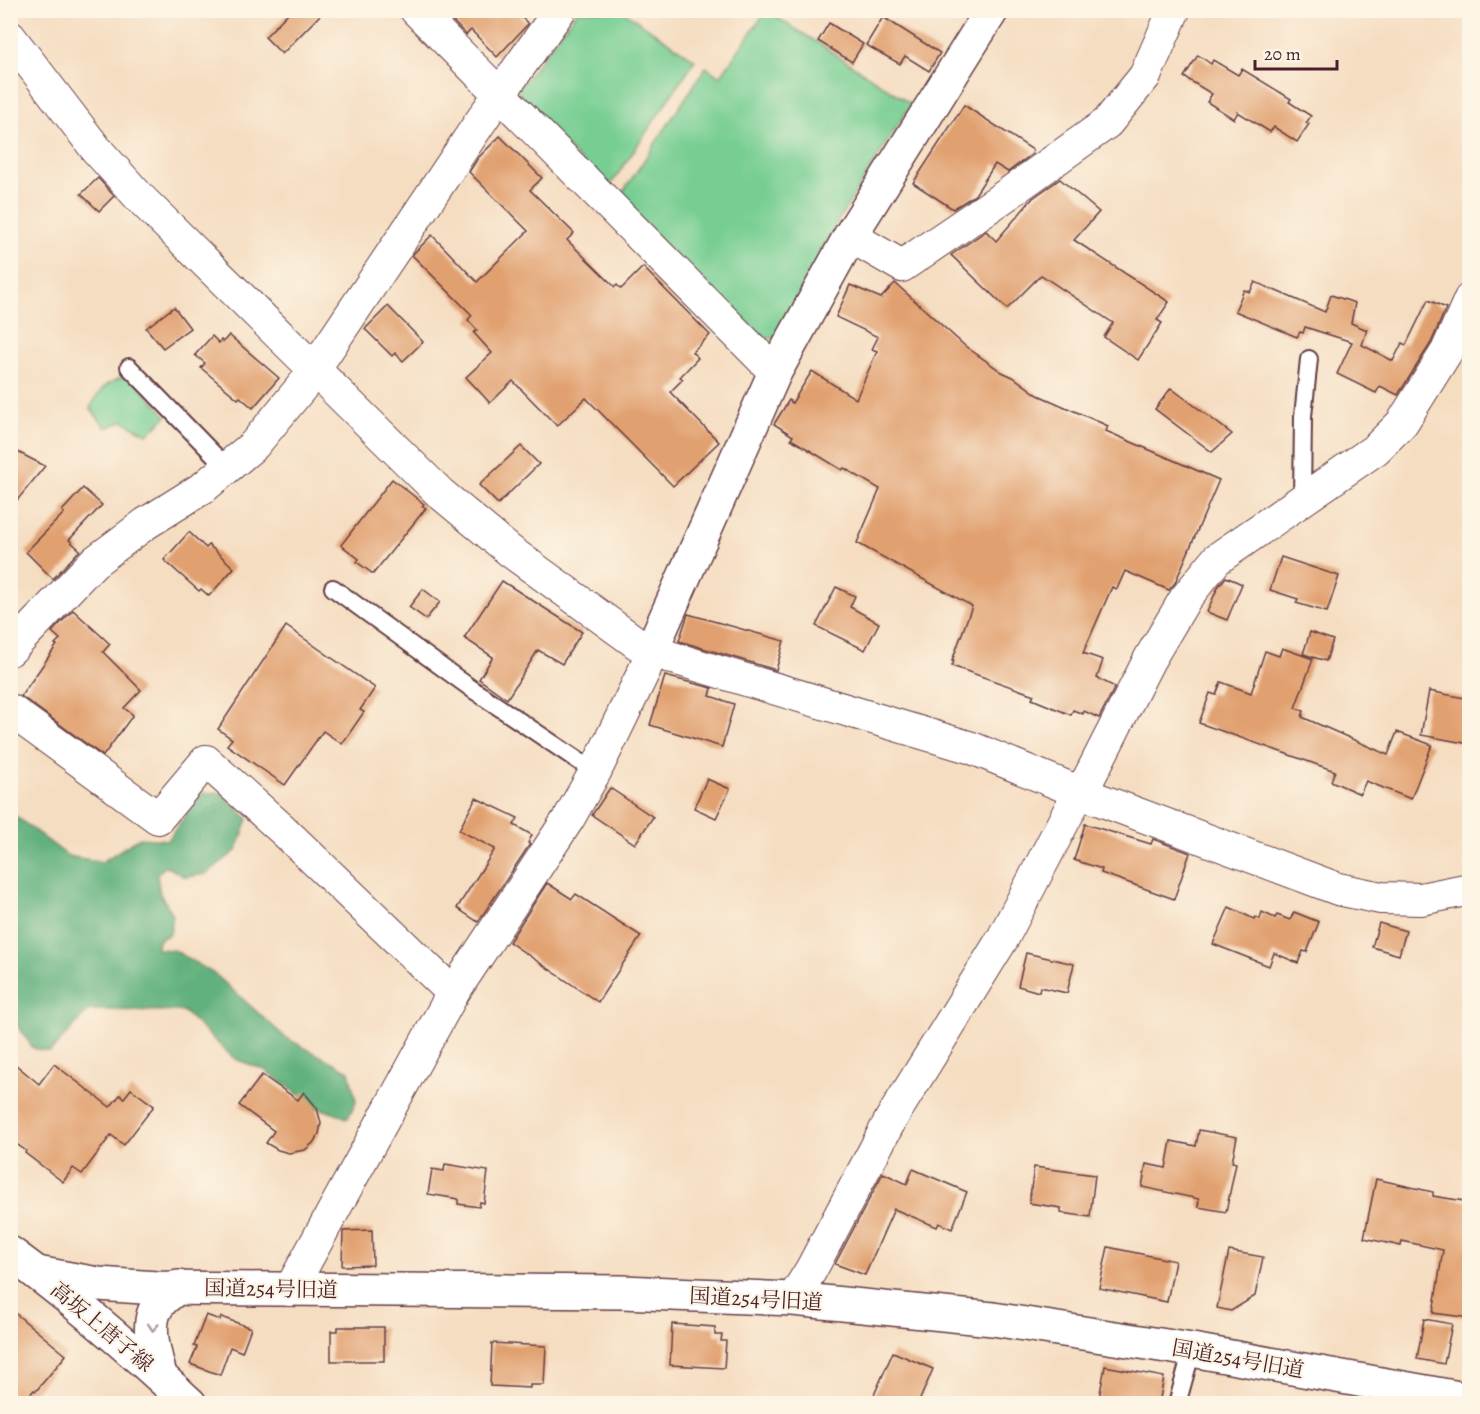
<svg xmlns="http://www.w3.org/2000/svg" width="1480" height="1414" font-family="Alegreya,'Noto Serif JP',serif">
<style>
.green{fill:#77ce93;stroke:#60765f;stroke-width:1.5}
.forest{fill:#61b17d;stroke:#566854;stroke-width:1.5}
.building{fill:#e1a06f}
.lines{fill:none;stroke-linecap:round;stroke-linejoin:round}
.service-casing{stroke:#643c42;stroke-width:20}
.minor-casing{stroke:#643c42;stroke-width:34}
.tertiary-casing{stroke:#643c42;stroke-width:36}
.secondary-casing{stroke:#643c42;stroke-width:36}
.service{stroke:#fff;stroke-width:16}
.minor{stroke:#fff;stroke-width:32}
.tertiary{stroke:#fff;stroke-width:33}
.secondary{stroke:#fff;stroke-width:33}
.oneway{stroke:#ae9aa0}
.labels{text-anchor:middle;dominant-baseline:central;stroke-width:4.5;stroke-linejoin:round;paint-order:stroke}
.street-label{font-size:21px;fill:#4a1f2b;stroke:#fcf5e5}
</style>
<rect width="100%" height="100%" fill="#fcf5e5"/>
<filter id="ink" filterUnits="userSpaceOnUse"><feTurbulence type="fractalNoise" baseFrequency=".0167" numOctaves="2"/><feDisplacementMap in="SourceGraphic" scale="12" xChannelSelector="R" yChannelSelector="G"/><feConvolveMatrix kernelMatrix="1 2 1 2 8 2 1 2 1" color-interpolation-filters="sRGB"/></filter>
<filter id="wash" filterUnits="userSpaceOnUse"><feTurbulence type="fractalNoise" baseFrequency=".008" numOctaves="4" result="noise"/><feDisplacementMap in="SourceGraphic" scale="24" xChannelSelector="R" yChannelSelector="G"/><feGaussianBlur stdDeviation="1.35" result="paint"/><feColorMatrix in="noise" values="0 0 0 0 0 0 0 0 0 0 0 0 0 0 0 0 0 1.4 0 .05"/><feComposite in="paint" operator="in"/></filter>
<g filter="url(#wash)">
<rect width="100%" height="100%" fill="#f5ddc1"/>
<g class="green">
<path d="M577,11H623L695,60L612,183L607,187L518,99L519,89Z"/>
<path d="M766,11L815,41L911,104L836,224L778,337L757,340L619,198L706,67L720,77Z"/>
<path d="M129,375L167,416L147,434L123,421L106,428L90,408C101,387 106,382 129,375Z"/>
</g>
<path class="forest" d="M202,793H222L248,819L237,850L206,874L185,877L166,866L157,874L160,894L173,915L170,934L158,940L157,949L174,950L216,975L286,1038L349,1071L356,1101L348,1118L316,1107L265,1070L235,1059L183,1011L89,1010L50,1052L33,1048L15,1021L11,1020L10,812L68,856L102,862L139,838L168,840Z"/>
<g id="blocks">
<g class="building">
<path d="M291,10H325L282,54L265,37Z"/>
<path d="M442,10H515L528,24L497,57L471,30L466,35Z"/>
<path d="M883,17L940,53L929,71L905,56L900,64L866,45Z"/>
<path d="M829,23L863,44L852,62L818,41Z"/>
<path d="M1198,55L1211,64L1213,60L1238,75L1242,69L1291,99L1289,102L1311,116L1306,123L1309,124L1297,142L1274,127L1270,132L1238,112L1234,119L1207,102L1212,94L1184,77Z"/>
<path d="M964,105L1033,150L1032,154L1008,172L995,164L975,195L953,209L913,183Z"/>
<path d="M500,136L542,178L530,190L574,233L567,240L615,287L617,285L621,289L643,267L710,335L692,352L698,358L680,377L683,379L670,392L719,442L673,486L586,398L557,426L513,381L490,403L466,377L492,353L474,333L477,330L468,320L472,315L412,255L432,235L477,282L528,231L469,172L478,158Z"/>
<path d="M98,178L114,196L99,211L81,194Z"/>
<path d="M1060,179L1099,212L1074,240L1169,302L1157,320L1162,323L1138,360L1104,337L1113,323L1041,275L1007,309L951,255L986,231L996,241L1033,198Z"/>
<path d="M1255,282L1325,312L1331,295L1355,303L1351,323L1367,330L1362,345L1393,361L1402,343L1406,345L1428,300L1446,308L1431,343L1398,395L1380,386L1376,393L1337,374L1352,342L1305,327L1303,333L1300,332L1297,337L1235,311L1244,290L1250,292Z"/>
<path d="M895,283L965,346L1002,372L1013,377L1038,395L1108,426L1106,431L1219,480L1175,583L1169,590L1125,571L1117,589L1112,587L1083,653L1103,660L1097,678L1115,687L1099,718L1084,711L1083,714L1073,710L1071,715L1032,699L1034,695L952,666L954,661H952L972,606L857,543L880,489L844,468L842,470L791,439L793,436L774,424L789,400L792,403L812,371L856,399L877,351L872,349L878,337L836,317L850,285L881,298Z"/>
<path d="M388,306L423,342L403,361L395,353L392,356L365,329Z"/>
<path d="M174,307L190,328L163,348L146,328Z"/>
<path d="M229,335L279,378L253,408L240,397L238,399L201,368L205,363L195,355L212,336L219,343L221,340L223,342Z"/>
<path d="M1171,388L1232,434L1212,452L1155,409Z"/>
<path d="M521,446L539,464L498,504L479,485Z"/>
<path d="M10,448L45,466L10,509Z"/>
<path d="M392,479L424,504L422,506L426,508L373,574L357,562L359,559L341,545Z"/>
<path d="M83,488L102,505L69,540L80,550L53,579L26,552L64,513L62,511Z"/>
<path d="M189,532L206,548L209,545L234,568L209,596L201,589L199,591L164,560Z"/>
<path d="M1281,557L1339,576L1327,612L1296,603L1298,599L1270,590Z"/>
<path d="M1226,577L1242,584L1227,620L1207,612L1218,587Z"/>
<path d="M502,581L582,632L562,664L538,650L507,699L479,679L493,657L464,638Z"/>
<path d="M836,587L855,596L850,607L879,623L865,650L816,626Z"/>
<path d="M423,589L440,602L426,619L409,607Z"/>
<path d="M73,610L110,644L103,652L141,690L124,708L133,715L103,756L21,696L57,645L55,644L60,639L52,632Z"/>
<path d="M688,614L784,641L776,670L679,641Z"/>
<path d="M286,626L375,688L360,710L364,712L342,744L323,731L285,785L227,745L232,739L218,729Z"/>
<path d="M1310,632L1333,640L1326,661L1303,654Z"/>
<path d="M1282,648L1313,659L1295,708L1304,711L1302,717L1388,755L1397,732L1432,745L1411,799L1366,781L1360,794L1331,781L1335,771L1199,723L1210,693L1216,695L1221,682L1251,693L1265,651L1279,656Z"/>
<path d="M665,676L712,688L710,696L734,704L722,747L650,725Z"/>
<path d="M1429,691L1470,699V744L1421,735Z"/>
<path d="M707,779L730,789L716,818L694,808Z"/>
<path d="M610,788L653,817L635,844L592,815Z"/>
<path d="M476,798L518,818L514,825L532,835L528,843L530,844L478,922L457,908L495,849L459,830Z"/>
<path d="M1085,824L1151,844L1153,839L1190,853L1174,899L1101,873L1102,869L1074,860Z"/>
<path d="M547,883L572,899L576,894L641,936L598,1002L509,942Z"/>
<path d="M1229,907L1254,919L1255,917L1260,919L1262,912L1275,918L1277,915L1290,920L1294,912L1319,922L1307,952L1303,951L1298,963L1274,953L1269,966L1213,944Z"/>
<path d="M1379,923L1406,931L1399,955L1372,947Z"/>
<path d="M1026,953L1074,964L1067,993L1040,987L1039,992L1018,986Z"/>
<path d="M10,1060L39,1084L54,1064L110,1107L120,1095L124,1098L131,1089L154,1106L124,1145L111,1135L82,1174L73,1168L63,1182L25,1153L26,1151L10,1139Z"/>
<path d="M262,1075L298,1100L304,1092L317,1108L321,1123L319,1134L313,1143L305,1150L289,1153L278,1150L266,1143L274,1131L239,1105Z"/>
<path d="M1199,1130L1237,1137L1232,1162L1236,1163L1226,1212L1198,1207L1199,1199L1142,1187L1146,1164L1166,1168L1171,1141L1196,1146Z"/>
<path d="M445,1164L488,1171L484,1203L480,1202L479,1207L458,1204V1199L428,1194L432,1169L444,1171Z"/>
<path d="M1034,1167L1095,1175L1090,1217L1061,1213V1208L1029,1203Z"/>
<path d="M913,1169L967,1192L952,1229L939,1223L937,1227L894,1209L865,1275L835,1264L883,1173L907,1184Z"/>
<path d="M1376,1179L1433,1192V1196L1470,1202V1318L1433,1313L1443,1250L1402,1241L1401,1246L1364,1238Z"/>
<path d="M372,1230L373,1265L342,1266L343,1231Z"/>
<path d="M1108,1247L1175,1261L1167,1302L1099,1288Z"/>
<path d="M1229,1251L1263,1257L1255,1296L1231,1311L1217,1308Z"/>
<path d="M10,1309L66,1355L36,1391L34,1390L22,1404H10Z"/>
<path d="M206,1315L220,1320L221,1317L251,1328L242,1352L230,1347L220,1375L190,1364L197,1347L194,1346Z"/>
<path d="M1424,1319L1452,1324L1444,1364L1417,1359Z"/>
<path d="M672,1324L715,1327V1335H722L721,1341H726L724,1368L670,1365Z"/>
<path d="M338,1327H384V1361H331V1331H338Z"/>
<path d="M492,1343L546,1346L544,1385H530V1388L490,1386Z"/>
<path d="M893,1352L933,1369L918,1404H870Z"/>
<path d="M1105,1366L1164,1377L1159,1404H1098Z"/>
</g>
</g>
</g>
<g filter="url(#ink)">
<use href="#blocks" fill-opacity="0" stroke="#643c42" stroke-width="1.5"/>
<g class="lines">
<g class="service-casing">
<g id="service">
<path d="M129,367L228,469"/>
<path d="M1302,500L1303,416L1309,359"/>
<path d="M333,588L472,689L595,772"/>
<path d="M1177,1404L1192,1350"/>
</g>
</g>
<g class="minor-casing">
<g id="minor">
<path d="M416,10L775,372"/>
<path d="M10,37L96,149L140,198L440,493L510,551L638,644L670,657L972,748L1079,792L1338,889L1381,898L1421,899L1470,889"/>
<path d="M850,236L902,266L1002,198L1107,123L1145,76L1174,10"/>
<path d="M10,650L93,563L145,524L204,487L254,445L305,383L489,109L560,10"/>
<path d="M10,710L158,818L206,761L283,830L453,993"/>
<path d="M290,1290L453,993L569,818L595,772L645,669L651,651"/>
<path d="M793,1299L811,1270L891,1119L1003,938L1079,792L1089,778L1149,660L1185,599L1217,559L1376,449L1402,423L1447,351L1470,299"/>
</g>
</g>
<g class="tertiary-casing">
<g id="tertiary">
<path d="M651,651L775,372L850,236L992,10"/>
<path d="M37,1273L98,1284L157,1288L622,1292L793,1299L993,1319L1192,1350L1470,1400"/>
<path d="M160,1375C155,1355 144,1322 159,1304C164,1297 172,1292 178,1287"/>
</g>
</g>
<g class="secondary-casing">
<path id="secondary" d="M10,1253C73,1299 133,1351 190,1404"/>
</g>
<use href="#service" class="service"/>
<use href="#minor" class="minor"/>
<use href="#tertiary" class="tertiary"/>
<use href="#secondary" class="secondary"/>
</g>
<defs><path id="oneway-chevron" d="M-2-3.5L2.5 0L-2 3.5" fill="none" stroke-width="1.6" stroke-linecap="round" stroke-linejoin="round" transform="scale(1.5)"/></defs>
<use class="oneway" href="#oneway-chevron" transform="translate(153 1327) rotate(94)"/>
</g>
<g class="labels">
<g class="street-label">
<text transform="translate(271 1289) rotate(1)">国道254号旧道</text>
<text transform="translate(756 1299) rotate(3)">国道254号旧道</text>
<text transform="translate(102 1327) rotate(40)">高坂上唐子線</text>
<text transform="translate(1238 1359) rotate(10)">国道254号旧道</text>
</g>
</g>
<rect width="1480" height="1414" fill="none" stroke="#fcf5e5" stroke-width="36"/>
<path d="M1255 60v9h82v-9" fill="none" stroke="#4a1f2b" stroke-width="3"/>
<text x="1264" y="60" font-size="18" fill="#4a1f2b" stroke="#fcf5e5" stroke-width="4.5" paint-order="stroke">20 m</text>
</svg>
